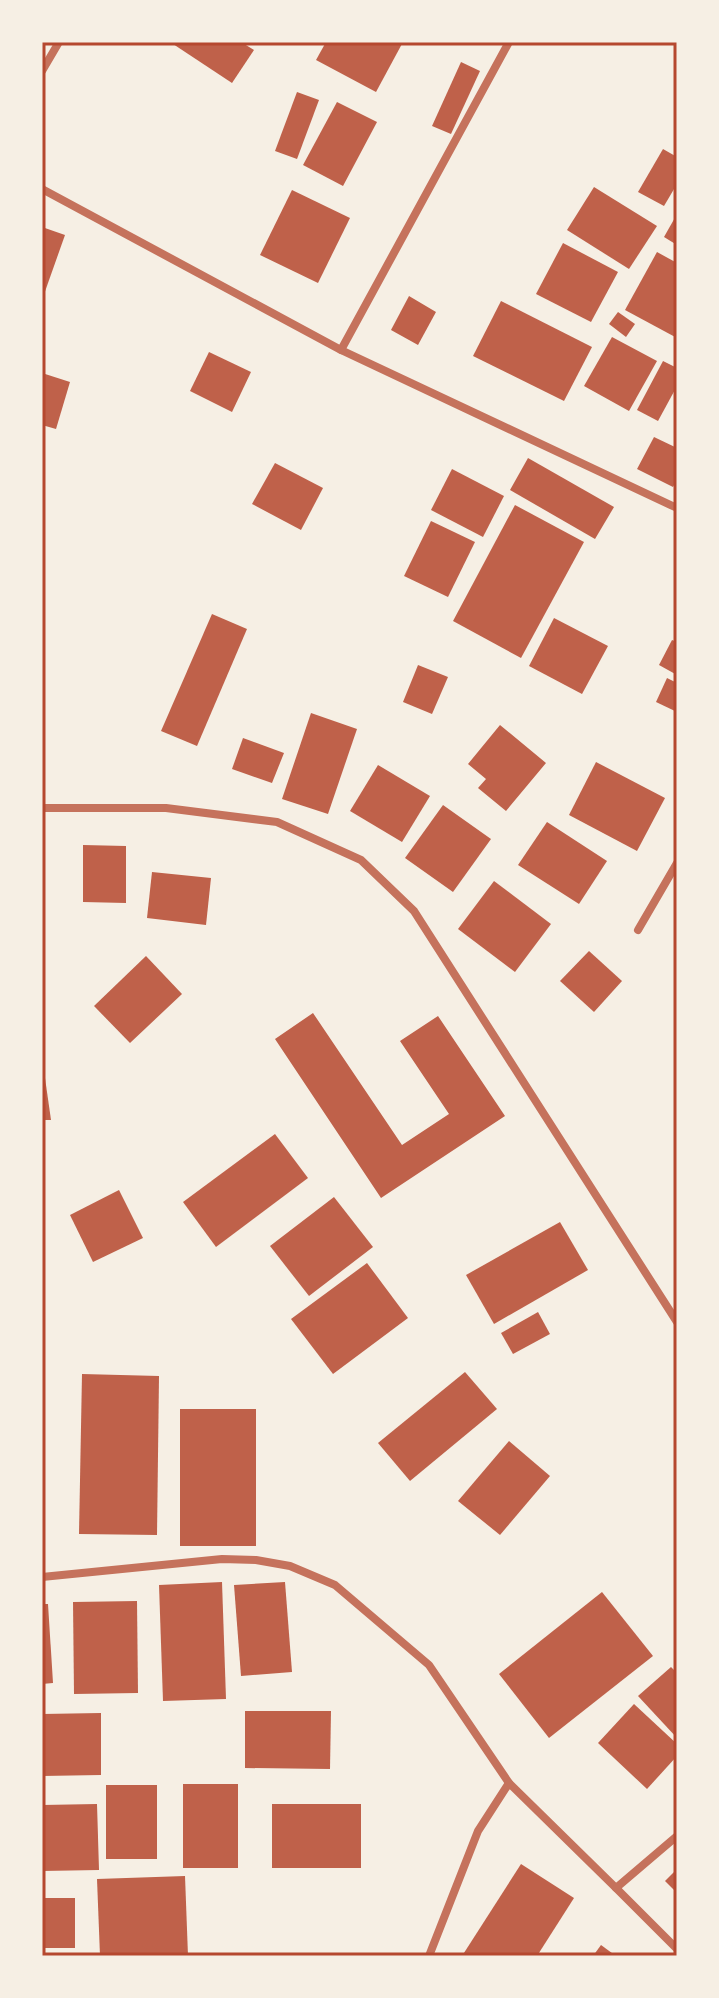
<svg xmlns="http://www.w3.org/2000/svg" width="719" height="1998" font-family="'Work Sans',sans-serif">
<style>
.building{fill:#bf614a}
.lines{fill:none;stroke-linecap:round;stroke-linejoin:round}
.minor{stroke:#c5725c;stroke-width:8}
.neatline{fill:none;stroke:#b5482f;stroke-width:3}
</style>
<rect width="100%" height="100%" fill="#f6efe4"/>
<g class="building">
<path d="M170,42H241L254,50L232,83Z"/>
<path d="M326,42H403L376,92L316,60Z"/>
<path d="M461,62L480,71L451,134L432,126Z"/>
<path d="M297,92L319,100L297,159L275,151Z"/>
<path d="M337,102L377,122L343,186L303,165Z"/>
<path d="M663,149L677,157V184L664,206L638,192Z"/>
<path d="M594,187L657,226L629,269L567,230Z"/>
<path d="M292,190L350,218L318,283L260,255Z"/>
<path d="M677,214V245L664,237Z"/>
<path d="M42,227L65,235L42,300Z"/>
<path d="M563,243L618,272L591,322L536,294Z"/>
<path d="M657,252L677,263V338L625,310Z"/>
<path d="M409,296L436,312L418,345L391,330Z"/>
<path d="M501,301L592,347L564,401L473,356Z"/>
<path d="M618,312L635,324L626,337L609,324Z"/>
<path d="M612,337L657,361L629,411L584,386Z"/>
<path d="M209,352L251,372L232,412L190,391Z"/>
<path d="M663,361L677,368V386L658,421L637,410Z"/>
<path d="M42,373L70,382L56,429L42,425Z"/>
<path d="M654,437L677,448V480L673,487L637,469Z"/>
<path d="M528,458L614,507L595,539L510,490Z"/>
<path d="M275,463L323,488L301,530L252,504Z"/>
<path d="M452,469L504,496L483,537L431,510Z"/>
<path d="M515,505L584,542L521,658L453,621Z"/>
<path d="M431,521L475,542L448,597L404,576Z"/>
<path d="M212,614L247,629L197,746L161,731Z"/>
<path d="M554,618L608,646L582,694L529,666Z"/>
<path d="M672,640L677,642V675L659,665Z"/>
<path d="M418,665L448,677L432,714L403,702Z"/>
<path d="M667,678L677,683V712L656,702Z"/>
<path d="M311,713L357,729L328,814L282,799Z"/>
<path d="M500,725L546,763L506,811L478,788L486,779L468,764Z"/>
<path d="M243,738L284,753L272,783L232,769Z"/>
<path d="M596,762L665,798L637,851L569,815Z"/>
<path d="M378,765L430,796L402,842L350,811Z"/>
<path d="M443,805L491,839L453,892L405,858Z"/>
<path d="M547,822L607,861L579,904L518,865Z"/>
<path d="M83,845L126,846V903L83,902Z"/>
<path d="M152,872L211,878L206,925L147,918Z"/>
<path d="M494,881L551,924L515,972L458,929Z"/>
<path d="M589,951L622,981L594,1012L560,981Z"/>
<path d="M146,956L182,994L130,1043L94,1006Z"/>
<path d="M313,1013L402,1145L449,1114L400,1041L438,1016L505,1116L381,1198L275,1039Z"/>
<path d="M42,1057L51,1120H42Z"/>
<path d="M275,1134L308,1178L216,1247L183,1202Z"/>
<path d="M119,1190L143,1238L93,1262L70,1215Z"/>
<path d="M334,1197L373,1247L309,1296L270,1246Z"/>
<path d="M560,1222L588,1270L494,1324L466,1275Z"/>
<path d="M367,1263L408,1318L333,1374L291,1319Z"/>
<path d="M538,1312L550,1334L513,1354L501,1333Z"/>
<path d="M465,1372L497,1409L410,1481L378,1443Z"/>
<path d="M82,1374L159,1376L157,1535L79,1534Z"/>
<rect x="180" y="1409" width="76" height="137"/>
<path d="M509,1441L550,1476L500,1535L458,1501Z"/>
<path d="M222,1582L226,1699L163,1701L159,1585Z"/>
<path d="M285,1582L292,1672L241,1676L234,1585Z"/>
<path d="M602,1592L653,1656L549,1738L499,1674Z"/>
<path d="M137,1601L138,1693L74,1694L73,1602Z"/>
<path d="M42,1604H48L53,1683L42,1684Z"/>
<path d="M671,1667L677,1673V1738L638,1696Z"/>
<path d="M634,1704L677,1744V1756L647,1789L598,1743Z"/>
<path d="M245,1711H331L330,1769L245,1768Z"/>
<path d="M101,1713V1775L42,1776V1714Z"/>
<rect x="183" y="1784" width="55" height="84"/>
<rect x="106" y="1785" width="51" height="74"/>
<path d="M97,1804L99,1870L42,1871V1805Z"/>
<rect x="272" y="1804" width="89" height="64"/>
<path d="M521,1864L574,1898L537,1956H462Z"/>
<path d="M677,1869V1893L665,1881Z"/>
<path d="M185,1876L188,1956H100L97,1879Z"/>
<rect x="42" y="1898" width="33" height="50"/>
<path d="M601,1945L616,1956H593Z"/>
</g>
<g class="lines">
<g class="minor">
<path d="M42,71L59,42"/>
<path d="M42,189L341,350L677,508"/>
<path d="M341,350L509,42"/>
<path d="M42,808H166L277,822L361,860L414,911L677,1322"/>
<path d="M638,930L677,863"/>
<path d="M42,1577L222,1559L256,1560L290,1566L335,1585L429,1665L509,1783L616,1888"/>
<path d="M677,1836L616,1888L677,1949"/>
<path d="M429,1956L478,1831L509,1783"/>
</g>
</g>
<rect width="719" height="1998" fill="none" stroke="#f6efe4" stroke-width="88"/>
<rect x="44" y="44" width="631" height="1910" class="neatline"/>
</svg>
